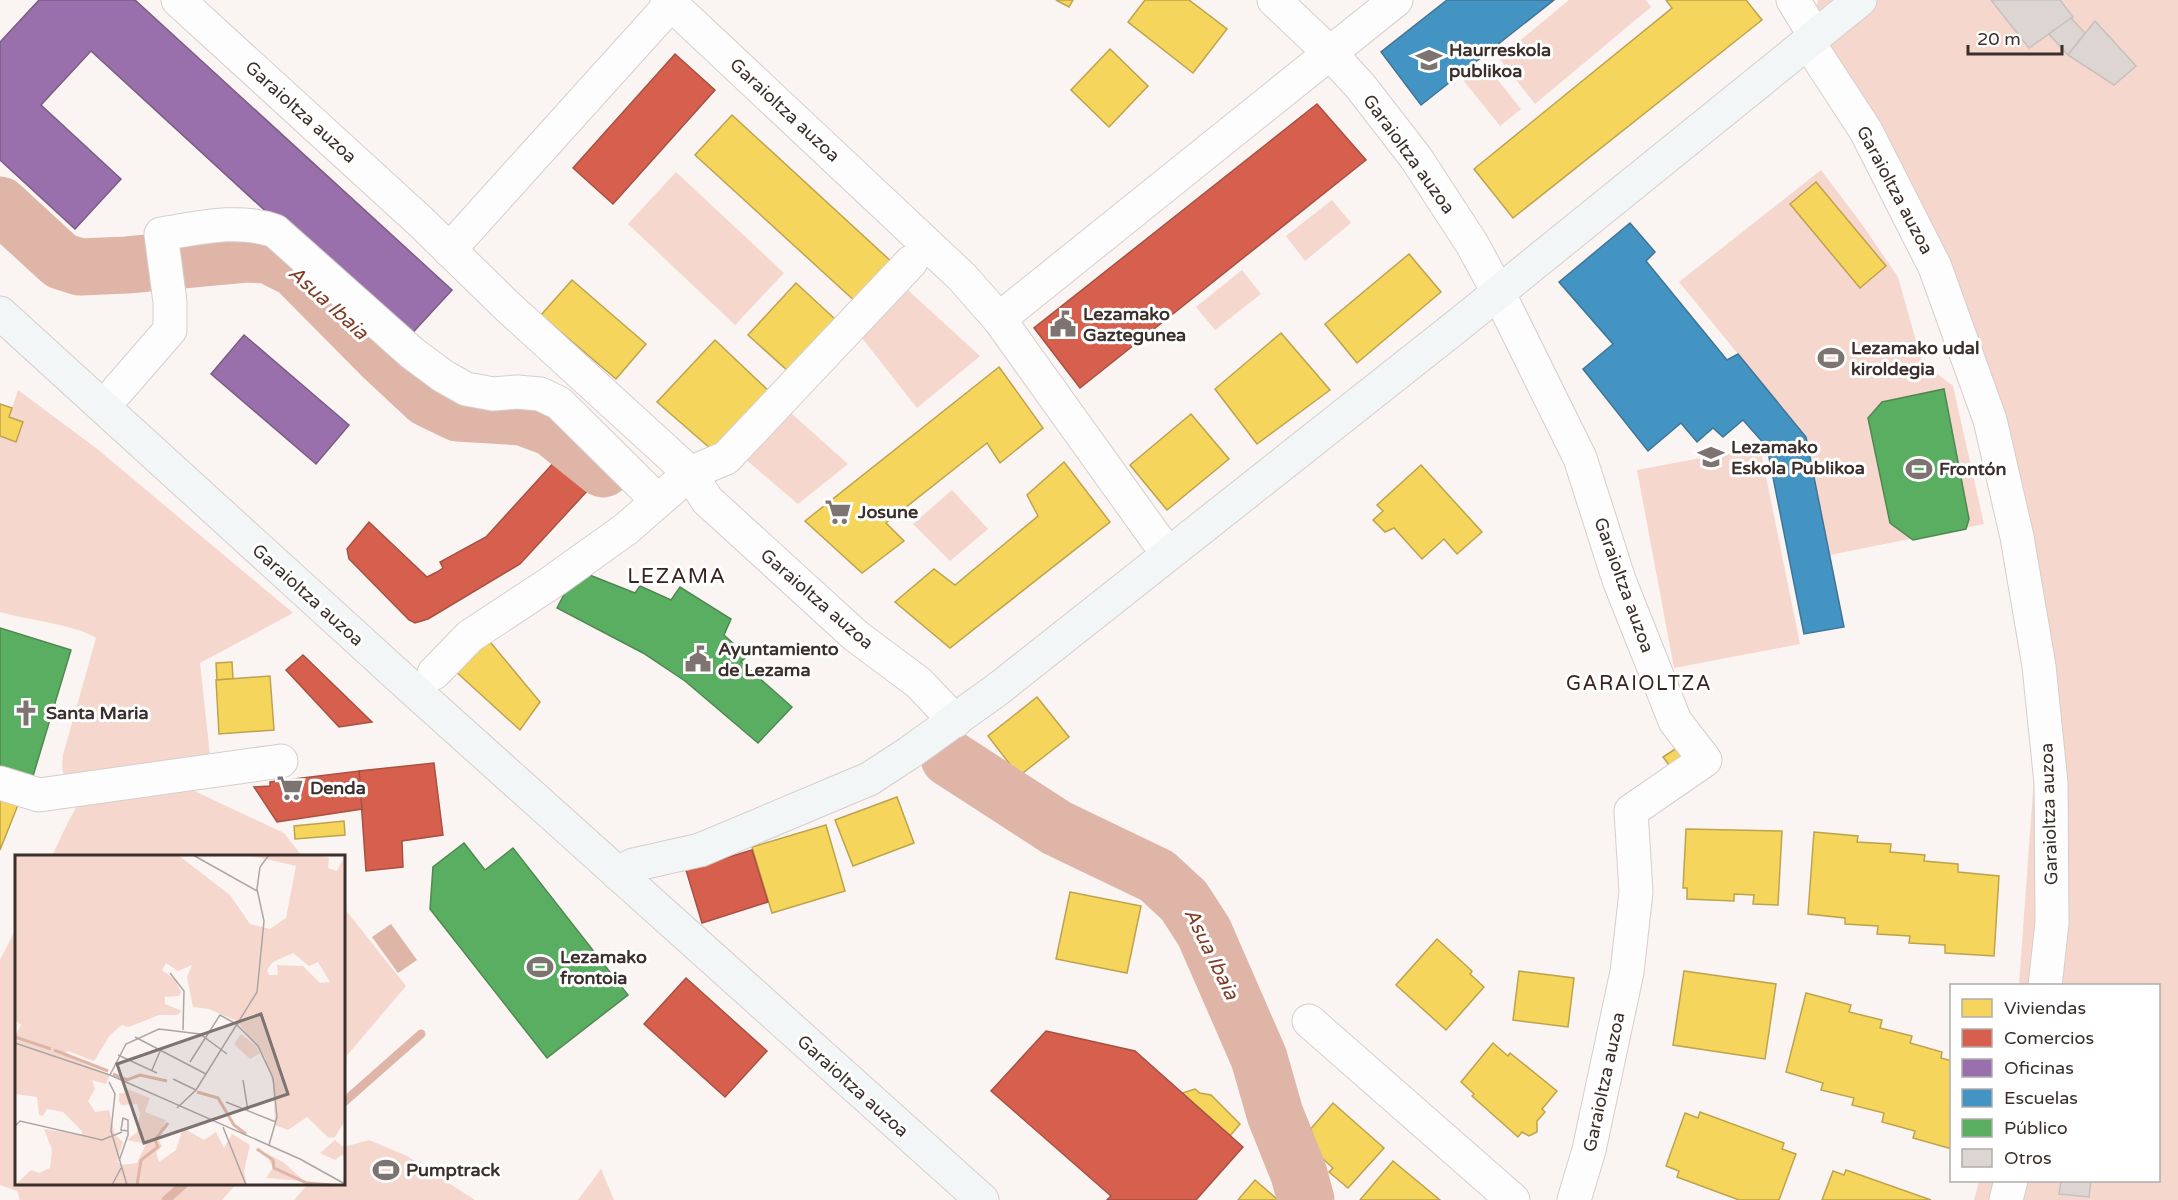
<svg xmlns="http://www.w3.org/2000/svg" width="2178" height="1200" font-family="'Varela Round',sans-serif">
<style>
.green{fill:#f5d7ce}
.water{fill:#dfb5a8}
.homes{fill:#f6d55c;stroke:#bea34d;stroke-width:1.5}
.shops{fill:#d6604d;stroke:#a75143;stroke-width:1.5}
.offices{fill:#9970ab;stroke:#7c5c85;stroke-width:1.5}
.schools{fill:#4393c3;stroke:#407595;stroke-width:1.5}
.public{fill:#5aae61;stroke:#508851;stroke-width:1.5}
.lines{fill:none;stroke-linecap:round;stroke-linejoin:round}
.stream{stroke:#dfb5a8;stroke-width:9}
.river{stroke:#dfb5a8;stroke-width:57}
.building{fill:#ddd5d2;stroke:#c8c0be;stroke-width:1.5}
.street-casing{stroke:#d6cecc;stroke-width:35}
.secondary-casing{stroke:#d6cecc;stroke-width:35}
.street{stroke:#fefdfd;stroke-width:33}
.secondary{stroke:#f3f6f7;stroke-width:33}
.labels{text-anchor:middle;dominant-baseline:central;stroke-width:6;stroke-linejoin:round;paint-order:stroke}
.poi-label{font-size:18px;font-weight:bold;fill:#3a2f2b;stroke:#fff;text-anchor:start}
.street-label{font-size:18px;fill:#3a2f2b;stroke:#fff}
.water-label{font-size:20px;font-style:italic;fill:#823c26;stroke:#fff}
.neighbourhood-label{font-size:20px;letter-spacing:1.5px;fill:#38231c;stroke:#fff}
.quarter-label{font-size:21px;letter-spacing:1.5px;fill:#38231c;stroke:#fff}
.inset-river{fill:none;stroke:#dfb5a8;stroke-width:3}
.inset-road{fill:none;stroke:#ada5a2;stroke-width:1.5}
.view{fill:#7d7471;fill-opacity:0.15;stroke:#7d7471;stroke-width:3}
.inset-edge{fill:none;stroke:#3a2f2b;stroke-width:3}
</style>
<rect width="100%" height="100%" fill="#faf4f2"/>
<g class="green">
<path d="M1569,0H1646L1651,7L1535,104L1499,58Z"/>
<path d="M1818,0H2178V1200H1974L1979,1181L2158,1180V986L2019,985L2040,694L1968,322L1807,56Z"/>
<path d="M1485,64L1521,109L1500,126L1464,81Z"/>
<path d="M1821,170L1861,223L1898,277L1922,362L1953,386L1984,524L1830,555L1806,437L1679,282Z"/>
<path d="M676,172L784,273L735,325L628,224Z"/>
<path d="M1332,200L1351,223L1305,261L1286,236Z"/>
<path d="M1242,270L1261,294L1215,330L1196,307Z"/>
<path d="M899,282L980,356L917,408L855,329Z"/>
<path d="M18,390L96,448L293,613L200,663L211,765L188,788L284,833L302,856H52L68,822L86,790C66,780 60,779 63,755L96,638C74,624 27,620 0,612V436L16,442L9,417Z"/>
<path d="M782,405L848,464L798,504L738,453Z"/>
<path d="M1760,447L1800,644L1674,668L1637,470Z"/>
<path d="M952,490L988,529L950,561L913,524Z"/>
<path d="M344,908L406,986L344,1059Z"/>
<path d="M16,929V1184H236L222,1200H20L17,1191L0,1185V960Z"/>
<path d="M369,1140L407,1156L475,1200H294L308,1184H344V1147Z"/>
<path d="M601,1169L614,1200H578Z"/>
</g>
<path class="water" d="M391,924L417,960L398,973L372,937Z"/>
<g class="homes">
<path d="M1056,0H1073L1069,7Z"/>
<path d="M1145,0H1189L1227,29L1193,73L1128,22Z"/>
<path d="M1666,0H1746L1762,20L1513,218L1474,169L1672,8Z"/>
<path d="M1110,49L1148,86L1109,127L1071,90Z"/>
<path d="M732,115L894,264L858,304L695,155Z"/>
<path d="M1816,182L1886,266L1860,288L1790,204Z"/>
<path d="M1409,254L1441,292L1357,363L1325,324Z"/>
<path d="M572,280L646,344L616,379L541,315Z"/>
<path d="M796,283L836,320L789,372L748,335Z"/>
<path d="M1281,333L1330,390L1257,444L1215,389Z"/>
<path d="M715,340L774,396L719,456L657,402Z"/>
<path d="M999,367L1043,428L1000,463L987,443L886,523L904,541L862,573L805,521Z"/>
<path d="M0,404L12,408L9,417L23,422L16,442L0,436Z"/>
<path d="M1191,414L1229,459L1167,510L1130,465Z"/>
<path d="M1064,462L1110,522L950,648L895,602L934,569L955,585L1038,516L1027,495Z"/>
<path d="M1421,465L1482,532L1457,554L1444,539L1422,559L1394,528L1385,532L1373,520L1383,511L1377,505Z"/>
<path d="M486,637L540,702L520,730L453,669Z"/>
<path d="M232,662L233,679L217,680L216,663Z"/>
<path d="M270,676L274,730L219,734L216,680Z"/>
<path d="M1037,697L1069,737L1019,776L988,736Z"/>
<path d="M1686,742L1694,753L1672,769L1663,757Z"/>
<path d="M0,792L20,800L0,850Z"/>
<path d="M897,797L914,843L853,866L835,820Z"/>
<path d="M344,821L345,835L295,839L294,826Z"/>
<path d="M826,825L845,891L772,913L752,847Z"/>
<path d="M1686,829L1782,831L1778,905L1753,904L1754,895L1734,894V901L1687,899V888H1683Z"/>
<path d="M1814,832L1858,836L1857,842L1891,844L1890,852L1925,855L1924,861L1958,864V872L1999,876L1994,956L1945,953V945L1909,943L1910,936L1877,934L1878,926L1845,924V918L1808,914Z"/>
<path d="M1070,892L1141,906L1127,973L1056,959Z"/>
<path d="M1437,939L1472,971L1470,974L1484,987L1446,1030L1396,985Z"/>
<path d="M1519,971L1574,978L1568,1027L1513,1020Z"/>
<path d="M1684,971L1776,984L1765,1059L1673,1045Z"/>
<path d="M1806,993L1851,1005L1849,1012L1882,1020L1880,1028L1912,1036L1910,1043L1942,1052L1941,1058L1952,1061V1149L1913,1138L1915,1131L1882,1122L1884,1113L1852,1105L1854,1098L1821,1090L1823,1083L1786,1072Z"/>
<path d="M1493,1043L1508,1056L1510,1053L1557,1091L1542,1109L1545,1112L1537,1121V1132L1529,1136L1522,1132L1518,1137L1472,1096L1474,1094L1461,1082Z"/>
<path d="M1195,1089L1200,1093L1211,1095L1240,1124L1230,1136L1182,1093Z"/>
<path d="M1333,1103L1384,1148L1348,1188L1329,1172L1333,1168L1305,1143L1311,1136L1308,1132Z"/>
<path d="M1700,1112L1784,1143L1782,1149L1796,1154L1779,1200H1739L1677,1177L1679,1171L1666,1166L1685,1113L1698,1118Z"/>
<path d="M1393,1161L1440,1200H1360Z"/>
<path d="M1846,1170L1931,1200H1822L1833,1171L1844,1175Z"/>
<path d="M1255,1180L1278,1200H1238Z"/>
</g>
<g class="shops">
<path d="M675,54L715,90L613,204L573,168Z"/>
<path d="M1317,104L1366,160L1080,388L1034,328Z"/>
<path d="M557,459L589,489L520,564L428,619L415,623L409,620L349,559L347,549L369,522L427,577L437,572L443,568L440,562L486,537Z"/>
<path d="M303,655L372,722L339,727L286,670Z"/>
<path d="M434,763L443,835L402,841L403,867L366,871L359,771Z"/>
<path d="M359,771L362,809L277,822L254,787L270,786V782Z"/>
<path d="M752,850L768,902L702,923L686,870Z"/>
<path d="M686,978L767,1051L725,1097L644,1024Z"/>
<path d="M1046,1031L1135,1051L1243,1147L1196,1200H1107L1111,1196L991,1091Z"/>
</g>
<g class="offices">
<path d="M39,0H135L452,290L406,340L91,51L41,105L121,179L75,229L0,160V42Z"/>
<path d="M244,335L349,425L316,464L211,374Z"/>
</g>
<g class="schools">
<path d="M1447,0H1554L1421,105L1381,52Z"/>
<path d="M1630,223L1655,252L1646,261L1727,360L1738,354L1806,437L1844,627L1804,634L1767,447L1743,420L1723,437L1713,428L1697,442L1681,423L1648,451L1583,369L1613,344L1559,282Z"/>
</g>
<g class="public">
<path d="M1944,389L1969,519L1966,529L1913,540L1890,523L1868,418L1882,402Z"/>
<path d="M577,570L635,593L640,586L671,600L680,587L731,619L724,635L747,656L741,662L792,707L758,743L685,681L643,653L557,608Z"/>
<path d="M0,628L71,650L30,786L0,777Z"/>
<path d="M464,843L485,870L513,848L628,995L547,1058L430,909L433,867Z"/>
</g>
<g class="lines">
<g class="stream">
<path d="M344,1102L421,1034"/>
<path d="M166,1200L184,1184"/>
</g>
<g class="river">
<path d="M0,205L61,261L80,267L127,265L246,254L268,255L296,269L383,357L427,398L458,413L522,417L552,428L603,469"/>
<path d="M949,758L1057,828L1157,876L1184,901L1204,932L1259,1058L1275,1114L1299,1174L1306,1200"/>
</g>
</g>
<g class="building">
<path d="M1991,0H2060L2073,17L2029,48Z"/>
<path d="M2071,18L2085,33L2068,55L2049,34Z"/>
<path d="M2095,21L2136,66L2114,85L2068,55Z"/>
<path d="M2061,1180H2091L2089,1197L2059,1194Z"/>
</g>
<g class="lines">
<g class="street-casing">
<g id="street">
<path d="M178,0L421,222L507,306L690,473L707,500L856,636L919,683L955,721"/>
<path d="M667,0L962,277L999,319L1156,538L1168,552"/>
<path d="M1274,0L1330,53L1361,87L1416,158L1472,244L1498,292L1580,458L1619,580L1675,721L1705,760L1631,811L1636,892L1627,972L1589,1150L1574,1200"/>
<path d="M1793,0L1815,36"/>
<path d="M1808,42L1866,131L1935,267L1990,420L2017,537L2039,666L2051,783L2052,923L2045,986"/>
<path d="M449,250L671,4"/>
<path d="M999,319L1396,0"/>
<path d="M117,391L170,330V302L161,234C199,228 238,218 275,231L412,353L443,376L466,389L493,394L517,392L540,394L559,403L658,501"/>
<path d="M434,673L470,636L549,584L626,529L690,473L726,458L911,262"/>
<path d="M0,783L39,795L281,761"/>
<path d="M1309,1021L1513,1200"/>
<path d="M2006,1200L2011,1180"/>
</g>
</g>
<g class="secondary-casing">
<g id="secondary">
<path d="M0,313L416,692L982,1200"/>
<path d="M618,874L633,865L700,850L869,779L909,753L998,689L1457,326L1860,0"/>
</g>
</g>
<use href="#street" class="street"/>
<use href="#secondary" class="secondary"/>
</g>
<defs>
<g id="school-bare" transform="scale(2.07)"><path d="M0-5L7-2L0 1L-7-2ZM-4 1L0 2.5L4 1V4Q0 6-4 4Z" fill="#7d7471" stroke="#fff" stroke-width="2.5" paint-order="stroke"/></g>
<g id="civic-bare" transform="scale(2.07)"><path d="M-.6-6.5H3V-4.5H.6V-3L4-1V1h2V6H-6V1h2V-1L-.6-3ZM-1.2 2.5V6h2.4V2.5Z" fill="#7d7471" stroke="#fff" stroke-width="2.5" paint-order="stroke"/></g>
<g id="stadium-bare" transform="scale(2.07)"><path d="M0-5a6.5 5 0 1 0 0 10a6.5 5 0 1 0 0-10ZM-3.5-1.8h7v3.6h-7Z" fill="#7d7471" stroke="#fff" stroke-width="2.5" paint-order="stroke"/></g>
<g id="supermarket-bare" transform="scale(2.07)"><path d="M-6-5.5h2.5l.6 2H6L4.5 2H-2.5L-4.4-4H-6ZM-1.5 3.2a1.3 1.3 0 1 0 .1 0ZM3 3.2a1.3 1.3 0 1 0 .1 0Z" fill="#7d7471" stroke="#fff" stroke-width="2.5" paint-order="stroke"/></g>
<g id="church-bare" transform="scale(2.07)"><path d="M-1.2-6h2.4v3.5h3.3v2.4h-3.3V6h-2.4V-.1h-3.3v-2.4h3.3Z" fill="#7d7471" stroke="#fff" stroke-width="2.5" paint-order="stroke"/></g>
</defs>
<g fill-rule="evenodd">
<use href="#school-bare" x="1429" y="60"/>
<use href="#civic-bare" x="1063" y="324"/>
<use href="#stadium-bare" x="1831" y="358"/>
<use href="#school-bare" x="1711" y="457"/>
<use href="#stadium-bare" x="1919" y="469"/>
<use href="#supermarket-bare" x="838" y="512"/>
<use href="#civic-bare" x="698" y="659"/>
<use href="#church-bare" x="26" y="713"/>
<use href="#supermarket-bare" x="290" y="788"/>
<use href="#stadium-bare" x="540" y="967"/>
<use href="#stadium-bare" x="386" y="1170"/>
</g>
<g class="labels">
<g class="poi-label">
<text x="1449" y="50">Haurreskola<tspan x="1449" dy="21">publikoa</tspan></text>
<text x="1083" y="314">Lezamako<tspan x="1083" dy="21">Gaztegunea</tspan></text>
<text x="1851" y="348">Lezamako udal<tspan x="1851" dy="21">kiroldegia</tspan></text>
<text x="1731" y="447">Lezamako<tspan x="1731" dy="21">Eskola Publikoa</tspan></text>
<text x="1939" y="469">Frontón</text>
<text x="858" y="512">Josune</text>
<text x="718" y="649">Ayuntamiento<tspan x="718" dy="21">de Lezama</tspan></text>
<text x="46" y="713">Santa Maria</text>
<text x="310" y="788">Denda</text>
<text x="560" y="957">Lezamako<tspan x="560" dy="21">frontoia</tspan></text>
<text x="406" y="1170">Pumptrack</text>
</g>
<g class="street-label">
<text transform="translate(785 110) rotate(43)">Garaioltza auzoa</text>
<text transform="translate(301 112) rotate(42)">Garaioltza auzoa</text>
<text transform="translate(1409 154) rotate(54)">Garaioltza auzoa</text>
<text transform="translate(1895 190) rotate(62)">Garaioltza auzoa</text>
<text transform="translate(1624 585) rotate(70)">Garaioltza auzoa</text>
<text transform="translate(308 595) rotate(42)">Garaioltza auzoa</text>
<text transform="translate(817 599) rotate(41)">Garaioltza auzoa</text>
<text transform="translate(2049 814) rotate(-92)">Garaioltza auzoa</text>
<text transform="translate(1604 1082) rotate(-78)">Garaioltza auzoa</text>
<text transform="translate(853 1086) rotate(42)">Garaioltza auzoa</text>
</g>
<g class="water-label">
<text transform="translate(328 303) rotate(42)">Asua Ibaia</text>
<text transform="translate(1211 954) rotate(64)">Asua Ibaia</text>
</g>
<g class="neighbourhood-label">
<text x="1639" y="684">GARAIOLTZA</text>
</g>
<g class="quarter-label">
<text x="677" y="576">LEZAMA</text>
</g>
</g>
<g transform="translate(15 855)">
<rect width="330" height="330" fill="#faf4f2"/>
<path d="M0,0H163L215,40L235,69L255,74L271,63L281,11L234,0H301L314,3L313,13L322,16L330,0V266L320,282L314,283L292,262L273,275L260,270L258,229L250,202L222,166L194,154L178,152L172,122L177,110L163,116L151,108L147,115L160,125L166,137L164,141L150,142V149L167,156L162,160H144L114,172L107,170L95,180L79,206L53,196L47,199L95,220L91,229L77,225L80,234L73,246L80,257L94,255L100,280L108,287L102,306L106,310L122,308L131,289L112,285L122,277L125,259L122,249L106,250L104,246V238H112V234L135,243L130,257L151,265L143,284L147,291L141,297L144,307L161,295L168,273L189,285L201,277L209,293L217,279L235,290L229,316L232,330H0L16,315L24,318L35,313L37,295L29,274L67,280V276L48,257L32,254L28,261L24,260L22,242L0,239V181L6,170L0,165ZM278,98L294,111L303,107L315,127L305,128L288,111L262,110L263,120H254L252,115L258,107ZM226,179L240,190L245,198L235,204L219,189ZM320,285L328,292L330,288V303L327,300L320,305L305,298ZM251,298L268,307L289,326L251,323L258,313Z" fill="#f5d7ce" fill-rule="evenodd"/>
<path class="inset-river" d="M0,182L36,194M39,195L93,216M98,219L112,225L125,220L152,226M182,237L203,243L219,270L231,279M242,294L258,305L259,313L292,328L316,330M122,330L126,305L143,292L140,285L153,268"/>
<path class="inset-road" d="M178,0L242,36M155,118L169,136L168,175M222,170L243,191L258,223L262,262L254,290M120,182L191,219M0,188L95,220L285,304L330,329M103,200L142,218M175,207L205,160L223,170M137,215L146,194M95,220L111,189L144,174L185,179L212,199M158,224L181,235M228,225L233,256M94,227L100,239L96,276L112,330M211,247L261,267M162,253L181,235L242,137L249,66L242,34L245,12L254,0M0,271L5,266L87,285L107,277M208,272L231,330M104,306L113,280V265L108,263L106,275L113,276M97,330L106,313"/>
<path class="view" d="M246,159L273,239L129,288L102,209Z"/>
<rect width="330" height="330" class="inset-edge"/>
</g>
<rect x="1950" y="984" width="210" height="198" fill="#ffffff" stroke="#b0acaa" stroke-width="1.5"/>
<rect x="1962" y="999" width="30" height="18" fill="#f6d55c" stroke="#b0acaa" stroke-width="1.5"/>
<text x="2004" y="1014" font-size="18" fill="#3a2f2b">Viviendas</text>
<rect x="1962" y="1029" width="30" height="18" fill="#d6604d" stroke="#b0acaa" stroke-width="1.5"/>
<text x="2004" y="1044" font-size="18" fill="#3a2f2b">Comercios</text>
<rect x="1962" y="1059" width="30" height="18" fill="#9970ab" stroke="#b0acaa" stroke-width="1.5"/>
<text x="2004" y="1074" font-size="18" fill="#3a2f2b">Oficinas</text>
<rect x="1962" y="1089" width="30" height="18" fill="#4393c3" stroke="#b0acaa" stroke-width="1.5"/>
<text x="2004" y="1104" font-size="18" fill="#3a2f2b">Escuelas</text>
<rect x="1962" y="1119" width="30" height="18" fill="#5aae61" stroke="#b0acaa" stroke-width="1.5"/>
<text x="2004" y="1134" font-size="18" fill="#3a2f2b">Público</text>
<rect x="1962" y="1149" width="30" height="18" fill="#ddd5d2" stroke="#b0acaa" stroke-width="1.5"/>
<text x="2004" y="1164" font-size="18" fill="#3a2f2b">Otros</text>
<path d="M1968 45v9h94v-9" fill="none" stroke="#3a2f2b" stroke-width="3"/>
<text x="1977" y="45" font-size="18" fill="#3a2f2b" stroke="#ffffff" stroke-width="4.5" paint-order="stroke">20 m</text>
</svg>
